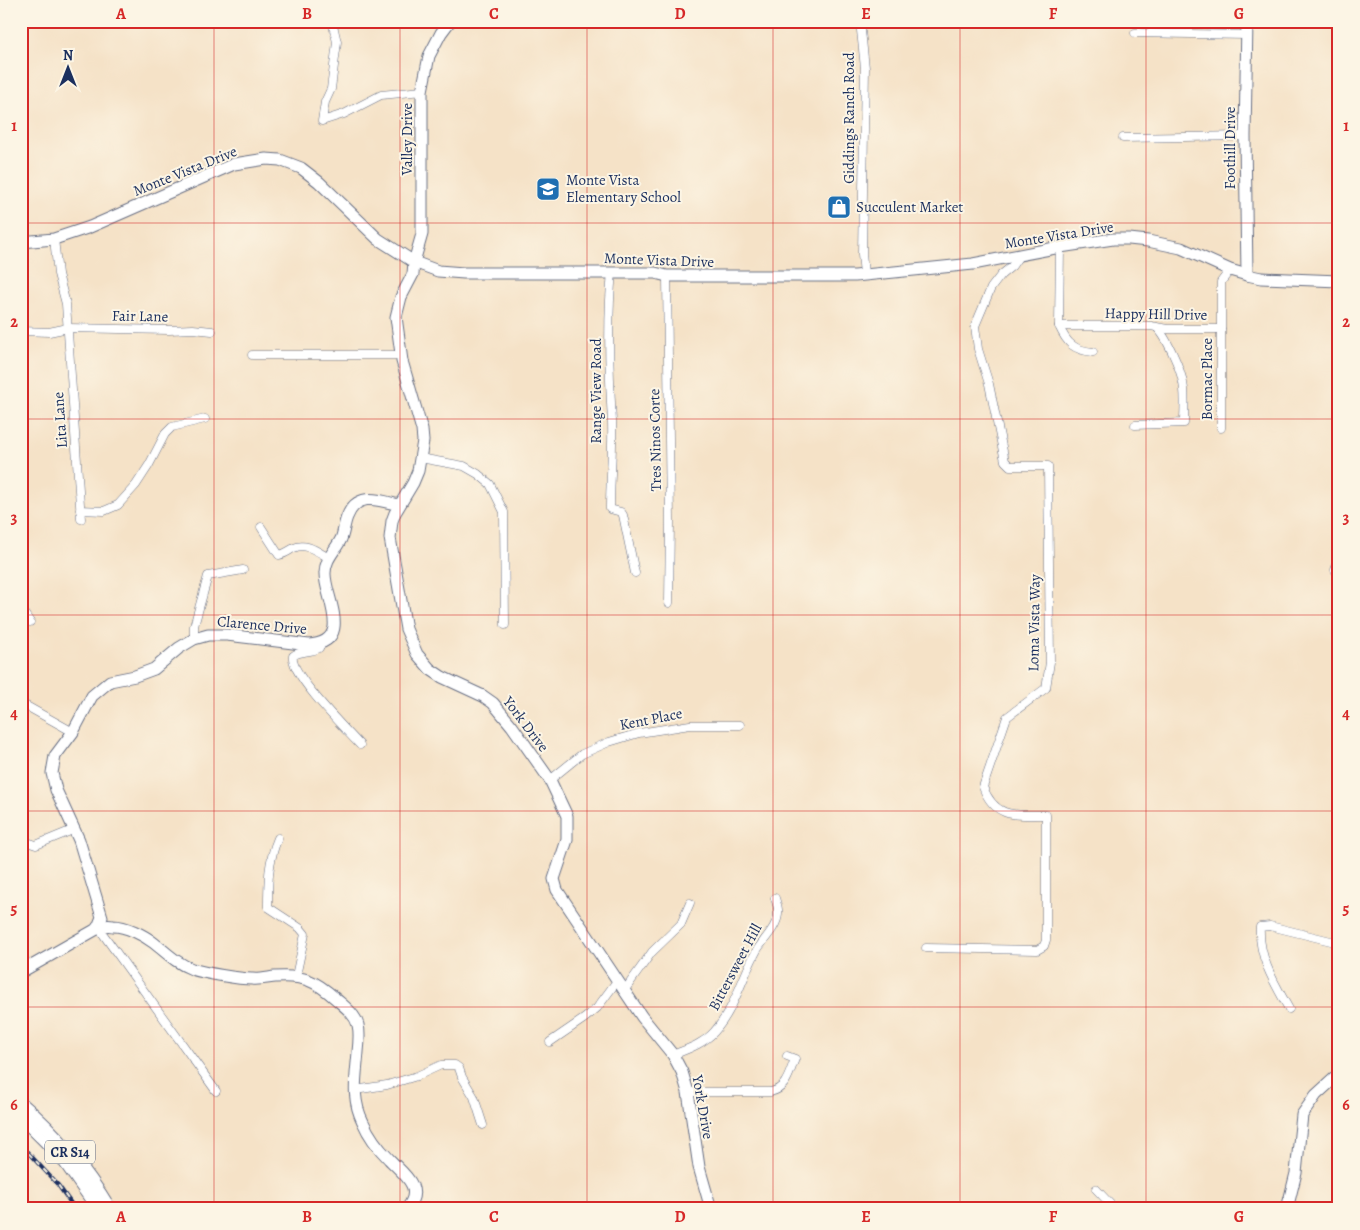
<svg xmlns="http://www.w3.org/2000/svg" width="1360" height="1230" font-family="Alegreya,serif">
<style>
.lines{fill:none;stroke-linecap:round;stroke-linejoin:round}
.street-casing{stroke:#676e83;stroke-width:9}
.secondary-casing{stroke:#676e83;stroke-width:13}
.primary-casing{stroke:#676e83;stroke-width:14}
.street{stroke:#fff;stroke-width:8}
.secondary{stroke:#fff;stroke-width:11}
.primary{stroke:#fff;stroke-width:12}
.rail-casing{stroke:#1b2f5e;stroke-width:4}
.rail{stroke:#fcf5e5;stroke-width:2;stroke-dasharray:5.5;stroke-linecap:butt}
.grid{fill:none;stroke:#d62828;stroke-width:1;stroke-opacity:0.55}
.labels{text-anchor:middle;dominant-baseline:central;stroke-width:4;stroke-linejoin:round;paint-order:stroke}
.shield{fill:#fcf5e5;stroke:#5e6a86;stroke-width:1}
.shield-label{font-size:14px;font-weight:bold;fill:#1b2f5e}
.street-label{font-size:15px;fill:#1b2f5e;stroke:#fcf5e5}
.poi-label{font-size:15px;fill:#1b2f5e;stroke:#fcf5e5;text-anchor:start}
.neatline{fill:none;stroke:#d62828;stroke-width:2}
.grid-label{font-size:16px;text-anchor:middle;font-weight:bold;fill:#d62828}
</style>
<rect width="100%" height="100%" fill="#fcf5e5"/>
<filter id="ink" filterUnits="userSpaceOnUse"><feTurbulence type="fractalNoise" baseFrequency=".02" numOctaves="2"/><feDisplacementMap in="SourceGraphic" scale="10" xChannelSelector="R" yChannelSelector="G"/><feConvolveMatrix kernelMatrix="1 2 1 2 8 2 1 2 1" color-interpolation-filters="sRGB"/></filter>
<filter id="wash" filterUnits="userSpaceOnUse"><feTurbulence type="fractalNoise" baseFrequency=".0096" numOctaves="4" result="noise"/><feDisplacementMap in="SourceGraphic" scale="20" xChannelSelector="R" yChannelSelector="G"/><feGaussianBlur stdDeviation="1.12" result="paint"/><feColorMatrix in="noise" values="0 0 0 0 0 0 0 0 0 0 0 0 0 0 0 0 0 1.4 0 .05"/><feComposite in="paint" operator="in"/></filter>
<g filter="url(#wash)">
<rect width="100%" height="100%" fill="#f5e2c7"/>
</g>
<g filter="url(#ink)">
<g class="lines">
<g class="street-casing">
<g id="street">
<path d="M332,21L337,42L331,89L325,102L322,121L344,114L381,95L422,91"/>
<path d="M860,21L865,68L862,254L864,274"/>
<path d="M1135,33L1247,35"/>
<path d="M1123,138L1245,136"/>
<path d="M54,239L58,274L66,304L81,519"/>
<path d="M1060,247L1059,326C1067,344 1074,350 1093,352"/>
<path d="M612,272C607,322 609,372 612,421C613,450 610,480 610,509L621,512L623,515L635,573"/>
<path d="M667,276L670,521L669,603"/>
<path d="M1059,326H1151L1167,329H1221"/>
<path d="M21,331L49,332L68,328L169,330L193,329L212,331"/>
<path d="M252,355H401"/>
<path d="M1135,425L1184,423C1184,410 1186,396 1183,383C1181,370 1166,335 1156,327"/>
<path d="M1221,428V282L1230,270"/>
<path d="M420,458L464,466L478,474L490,484L504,512L505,625"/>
<path d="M80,510L104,511L118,505L136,485L149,465L165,434L172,427L205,419"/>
<path d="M261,527L279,555C285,554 288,551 294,548C306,542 318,552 329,558"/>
<path d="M1335,570L1339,559"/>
<path d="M21,609L30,622"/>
<path d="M194,639V626L208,576L243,570"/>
<path d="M322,642L319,648C311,653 300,650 293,656C289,673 347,731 360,745"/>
<path d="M21,703L73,732"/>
<path d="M550,780L582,754L609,742L639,733L690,725H740"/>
<path d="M278,838C268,861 268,883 268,907L300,928L305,934L296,976"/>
<path d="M21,840L36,845L75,829"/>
<path d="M98,927L216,1091"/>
<path d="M926,948L1037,950L1044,946L1046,940V815C1016,815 995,819 983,787L1007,717L1046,688L1050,662L1048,466H1010L1005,461L989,384L978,349L975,326L991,288L1001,275L1012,266L1019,256"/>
<path d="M21,957L31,966"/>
<path d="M624,991L652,952L681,924L690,903"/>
<path d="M1289,1009C1275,984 1258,957 1260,927L1270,926L1339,943"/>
<path d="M550,1042L585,1018L597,1008L617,981"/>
<path d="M673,1055C687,1049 703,1044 714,1032C735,1009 742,977 757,950C764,939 778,926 778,913C779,909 776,902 775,898"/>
<path d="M355,1090L387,1085L417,1076L441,1065H455L459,1068L462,1077L474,1097L483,1125"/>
<path d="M688,1092H770C787,1089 789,1073 795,1059L787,1056"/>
<path d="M1096,1189L1115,1209"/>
</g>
</g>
<g class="secondary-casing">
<g id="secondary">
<path d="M450,21L441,33L429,56L422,91V234L414,262L413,274L401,297L396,317L402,361L422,430L423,441L418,471L413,483L395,513L392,521L390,538L406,629L417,654L430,669L442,677L483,696L493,703L512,726L550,780L567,816V840L554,879L557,890L642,1017L673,1055L682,1072L688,1092L699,1167L711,1209"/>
<path d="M21,242L54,239L90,227L234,164L266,159L280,160L301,168L319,182L378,239L414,262L438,271L464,273H655L667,276H855L973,264L1060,247L1113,239H1129L1148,241L1181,248L1230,270L1247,275L1261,278L1339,281"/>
<path d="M1247,275L1245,136L1247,21"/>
<path d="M98,927L102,917L79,840L56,790L52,773L55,756L73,732L92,696L110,681L135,676L154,669L179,648L194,639L208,635H227L309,645C355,642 324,596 325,573C325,559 335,551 341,539C344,532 344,524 347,517C357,491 379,500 399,505"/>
<path d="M21,972L95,930L98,927C102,926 108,925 113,926C126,926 144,935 154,943C167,953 176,963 192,969C204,973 239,979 252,979C259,980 267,978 275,977C303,975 315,980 336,999C344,1006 355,1014 358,1025C360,1033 359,1043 358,1052C356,1078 351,1098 363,1122C369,1136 379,1149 389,1159C402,1173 426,1188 406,1209"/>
<path d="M1287,1209L1296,1173L1302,1115L1316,1095L1339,1074"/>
</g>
</g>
<g class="primary-casing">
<g id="primary">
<path d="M21,1103C56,1133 86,1169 110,1209"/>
<path d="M21,1117L62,1158L98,1209"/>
</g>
</g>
<use href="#street" class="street"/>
<use href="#secondary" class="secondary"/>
<use href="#primary" class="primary"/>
<g class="rail-casing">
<path id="rail" d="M21,1145L58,1185L75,1209"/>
</g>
<use href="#rail" class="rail"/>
</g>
</g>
<path class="grid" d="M214,21V1209M400,21V1209M587,21V1209M773,21V1209M960,21V1209M1146,21V1209M21,223H1339M21,419H1339M21,615H1339M21,811H1339M21,1007H1339"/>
<defs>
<g id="school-square" transform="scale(1.25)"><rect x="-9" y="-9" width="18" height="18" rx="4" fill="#1f6fb2" stroke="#fcf5e5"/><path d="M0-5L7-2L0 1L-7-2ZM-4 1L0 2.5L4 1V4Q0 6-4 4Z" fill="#fff"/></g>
<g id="shop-square" transform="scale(1.25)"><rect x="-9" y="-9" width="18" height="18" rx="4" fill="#1f6fb2" stroke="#fcf5e5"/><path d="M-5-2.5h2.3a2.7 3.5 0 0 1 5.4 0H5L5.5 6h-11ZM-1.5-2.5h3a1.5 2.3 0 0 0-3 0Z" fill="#fff"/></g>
</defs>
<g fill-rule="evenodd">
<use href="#school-square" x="548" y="189"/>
<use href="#shop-square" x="839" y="207"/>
</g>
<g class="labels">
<rect class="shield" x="45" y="1140.5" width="50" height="23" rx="4"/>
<g class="shield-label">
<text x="70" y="1152">CR S14</text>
</g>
<g class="street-label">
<text transform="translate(849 118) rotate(-90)">Giddings Ranch Road</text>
<text transform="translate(407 139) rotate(-90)">Valley Drive</text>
<text transform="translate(1230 148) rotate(-90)">Foothill Drive</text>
<text transform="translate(185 171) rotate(-22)">Monte Vista Drive</text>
<text transform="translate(1059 235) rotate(-9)">Monte Vista Drive</text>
<text transform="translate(659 260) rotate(2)">Monte Vista Drive</text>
<text transform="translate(1156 314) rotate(1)">Happy Hill Drive</text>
<text transform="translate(140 316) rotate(1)">Fair Lane</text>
<text transform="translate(1207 379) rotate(-90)">Bormac Place</text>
<text transform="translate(596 391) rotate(-90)">Range View Road</text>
<text transform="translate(60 420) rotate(-94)">Lita Lane</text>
<text transform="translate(655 440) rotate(-91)">Tres Ninos Corte</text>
<text transform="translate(1034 623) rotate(-89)">Loma Vista Way</text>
<text transform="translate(262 625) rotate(5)">Clarence Drive</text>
<text transform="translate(651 719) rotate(-11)">Kent Place</text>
<text transform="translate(526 724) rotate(53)">York Drive</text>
<text transform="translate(735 967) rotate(-62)">Bittersweet Hill</text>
<text transform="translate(703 1107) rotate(80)">York Drive</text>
</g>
<g class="poi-label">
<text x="566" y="180">Monte Vista<tspan x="566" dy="17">Elementary School</tspan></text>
<text x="856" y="207">Succulent Market</text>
</g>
</g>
<rect width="1360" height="1230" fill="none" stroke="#fcf5e5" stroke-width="55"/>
<g transform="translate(68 68)" stroke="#fcf5e5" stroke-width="4" paint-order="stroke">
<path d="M0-4L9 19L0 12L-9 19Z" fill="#1b2f5e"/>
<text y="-8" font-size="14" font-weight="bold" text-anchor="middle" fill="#1b2f5e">N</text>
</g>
<rect x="28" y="28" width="1304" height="1174" class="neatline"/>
<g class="grid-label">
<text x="121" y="19">A</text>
<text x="307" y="19">B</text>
<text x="494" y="19">C</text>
<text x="680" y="19">D</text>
<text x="866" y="19">E</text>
<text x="1053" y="19">F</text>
<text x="1239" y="19">G</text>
<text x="14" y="131">1</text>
<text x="1346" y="131">1</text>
<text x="14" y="327">2</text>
<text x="1346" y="327">2</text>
<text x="14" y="523">3</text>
<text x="1346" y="523">3</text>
<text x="14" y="719">4</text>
<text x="1346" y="719">4</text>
<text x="14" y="914">5</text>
<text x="1346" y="914">5</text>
<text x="14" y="1110">6</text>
<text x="1346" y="1110">6</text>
<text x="121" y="1222">A</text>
<text x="307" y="1222">B</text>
<text x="494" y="1222">C</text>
<text x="680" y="1222">D</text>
<text x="866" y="1222">E</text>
<text x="1053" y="1222">F</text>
<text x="1239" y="1222">G</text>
</g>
</svg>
